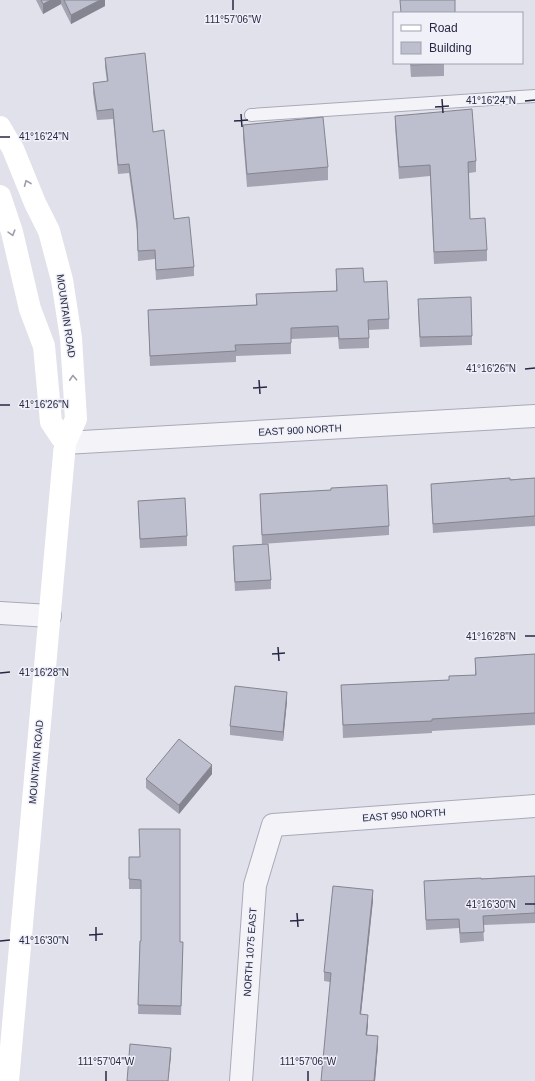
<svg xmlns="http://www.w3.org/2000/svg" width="535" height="1081" font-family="Arial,sans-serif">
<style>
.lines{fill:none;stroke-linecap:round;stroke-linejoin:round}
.lane-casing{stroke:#a9aab9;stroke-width:14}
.street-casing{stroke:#a9aab9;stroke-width:24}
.lane{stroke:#f4f4f8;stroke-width:12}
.street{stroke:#f4f4f8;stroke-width:22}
.secondary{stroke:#fff;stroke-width:22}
.wall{fill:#a3a3b1}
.shaded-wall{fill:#848590}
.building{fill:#bdbece;stroke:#848590}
.oneway{stroke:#9e9eab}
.ticks{fill:none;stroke:#272844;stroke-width:1.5}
.labels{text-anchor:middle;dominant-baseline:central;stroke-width:3;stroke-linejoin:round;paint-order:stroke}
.street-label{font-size:10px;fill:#272844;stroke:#f0f1f8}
.ticks-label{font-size:10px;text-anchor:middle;fill:#272844;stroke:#f0f1f8;stroke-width:3;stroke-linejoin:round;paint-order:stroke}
</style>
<rect width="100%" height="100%" fill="#e1e1eb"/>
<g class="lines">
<g class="lane-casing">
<path id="lane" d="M251,115L535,96"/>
</g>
<g class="street-casing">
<g id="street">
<path d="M65,443L535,416"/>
<path d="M0,613L50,616"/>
<path d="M241,1081L255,885L273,825L535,806"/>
</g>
</g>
<use href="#lane" class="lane"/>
<use href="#street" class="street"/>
<g class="secondary">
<path d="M0,127L13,149L35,203L49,231L62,280L71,338L76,419L65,443L8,1081"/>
<path d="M0,196L12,232L30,309L44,346L51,422L65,443"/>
</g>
</g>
<g class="wall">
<path d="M36,0H105V6L71,24L61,4L43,14Z"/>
<path d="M105,58L153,132L174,219L194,267V276L156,280L155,259L138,261L137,231L129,173L118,174L113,119L97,120L93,93V83L107,82L105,67Z"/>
<path d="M410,63H444V76L411,77Z"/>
<path d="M395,116L476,161V172L469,173L470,219L487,250V261L434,264L430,176L399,179L395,127Z"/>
<path d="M243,125L328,167V180L247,187L243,137Z"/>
<path d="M336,269L364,282L389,319V329L369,330V348L339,349L338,337L291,339V354L236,356V362L150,366L148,310L256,305V294L336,291Z"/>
<path d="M418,299L472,336V345L420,347L418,309Z"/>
<path d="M535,478V526L433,533L431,493V484Z"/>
<path d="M331,490L389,526V535L262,544L260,494Z"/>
<path d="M138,501L187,536V546L140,548Z"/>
<path d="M233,546L271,580V589L235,591L233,555Z"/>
<path d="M535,654V725L432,731V733L343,738L341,685L449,680L475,675V658Z"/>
<path d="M287,701L283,741L230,735V726Z"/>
<path d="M212,774L179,814L146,788V779Z"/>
<path d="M129,857L180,942L183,951L181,1015L138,1014L140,941H141V889H129Z"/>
<path d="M535,876V923L483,925L484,941L460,943L459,928L426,930L424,881Z"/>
<path d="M373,900L361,1014L368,1024L367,1035L378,1045L375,1081L330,982L324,981V972Z"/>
</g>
<g class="shaded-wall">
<path d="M51,0H61V4L43,14V4Z"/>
<path d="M100,0H105V6L71,24V15Z"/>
<path d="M287,692V701L283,741V732Z"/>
<path d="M212,765V774L179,814V805Z"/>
<path d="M373,890V900L360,1023V1014Z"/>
<path d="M368,1015V1024L366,1044V1035Z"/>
<path d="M378,1036V1045L375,1081H374Z"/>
<path d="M171,1048V1057L168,1081Z"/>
</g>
<g class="building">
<path d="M41,0H51L43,4Z"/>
<path d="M64,0H100L71,15Z"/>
<path d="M400,0H455V13H401Z"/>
<path d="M145,53L153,132L164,130L174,219L189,217L194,267L156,270L155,250L138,251L137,222L129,164L118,165L113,109L97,111L93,83L108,81L105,58Z"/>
<path d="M411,63H444V64L411,65Z"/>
<path d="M472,109L476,161L468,162L470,219L485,218L487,250L434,252L430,165L399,167L395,116Z"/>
<path d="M323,117L328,167L247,174L243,125Z"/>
<path d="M363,268L364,282L387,281L389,319L368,320L369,338L339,339L338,326L291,328V343L235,345L236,351L150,356L148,310L257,305L256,294L337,291L336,269Z"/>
<path d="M471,297L472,336L420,337L418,299Z"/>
<path d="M510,478V480L535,478V516L433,524L431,484Z"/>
<path d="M387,485L389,526L262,535L260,494L331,490V488Z"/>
<path d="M185,498L187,536L140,539L138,501Z"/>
<path d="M268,544L271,580L235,582L233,546Z"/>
<path d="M535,654V713L432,719V721L343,725L341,685L449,680V676L476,675L475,658Z"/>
<path d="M235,686L287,692L283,732L230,726Z"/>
<path d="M179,739L212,765L179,805L146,779Z"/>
<path d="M139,829H180V942H183L181,1006L138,1005L140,941H141V880L129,879V857H140Z"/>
<path d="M535,876V913L483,916L484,932L460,933L459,919L426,920L424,881L481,878V879Z"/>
<path d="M333,886L373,890L360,1014L368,1015L366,1035L378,1036L374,1081H321L331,973L324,972Z"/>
<path d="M130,1044L171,1048L168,1081H127Z"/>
</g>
<defs><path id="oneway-chevron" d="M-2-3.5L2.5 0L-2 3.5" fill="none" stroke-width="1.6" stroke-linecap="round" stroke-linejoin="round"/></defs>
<g class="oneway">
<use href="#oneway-chevron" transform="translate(27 183) rotate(-112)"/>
<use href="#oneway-chevron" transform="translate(12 233) rotate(74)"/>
<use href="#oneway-chevron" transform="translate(73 378) rotate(-93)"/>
</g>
<path class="ticks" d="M233,0V10M442,99L443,113M525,101L535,100M435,107L449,106M241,114L242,127M234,121L248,120M0,137H10M525,369L535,368M259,380L260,394M253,388L267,387M0,405H10M525,636H535M278,647L279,661M272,654L285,653M0,673L10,672M525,904H535M297,913L298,927M290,921L304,920M96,927V941M89,935L103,934M0,941L10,940M106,1071V1081M308,1071V1081"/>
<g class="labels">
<g class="street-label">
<text transform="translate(66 316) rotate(82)">MOUNTAIN ROAD</text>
<text transform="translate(300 430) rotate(-3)">EAST 900 NORTH</text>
<text transform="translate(36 762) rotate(-85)">MOUNTAIN ROAD</text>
<text transform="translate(404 815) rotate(-4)">EAST 950 NORTH</text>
<text transform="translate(250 952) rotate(-86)">NORTH 1075 EAST</text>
</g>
</g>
<g class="ticks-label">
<text x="233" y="23">111°57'06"W</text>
<text x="491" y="104">41°16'24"N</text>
<text x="44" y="140">41°16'24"N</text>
<text x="491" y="372">41°16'26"N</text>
<text x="44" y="408">41°16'26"N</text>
<text x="491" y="640">41°16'28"N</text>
<text x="44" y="676">41°16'28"N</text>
<text x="491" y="908">41°16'30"N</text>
<text x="44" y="944">41°16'30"N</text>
<text x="106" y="1065">111°57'04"W</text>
<text x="308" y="1065">111°57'06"W</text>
</g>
<rect x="393" y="12" width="130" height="52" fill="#f0f1f8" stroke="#a0a1b0"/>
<rect x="401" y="25" width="20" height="6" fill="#ffffff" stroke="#a0a1b0"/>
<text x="429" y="32" font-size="12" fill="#272844">Road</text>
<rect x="401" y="42" width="20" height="12" fill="#bdbece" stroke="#a0a1b0"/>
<text x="429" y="52" font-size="12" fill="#272844">Building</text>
</svg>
